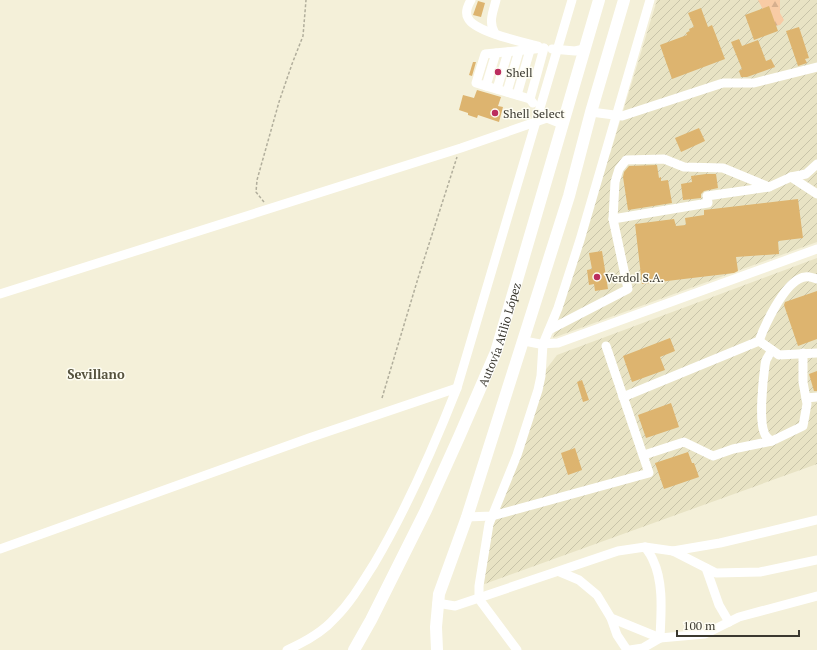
<svg xmlns="http://www.w3.org/2000/svg" width="817" height="650" font-family="'PT Serif',serif">
<style>
.industrial{fill:url(#industrial-furrows)}
.forest{fill:url(#forest-firs)}
.building{fill:#ddb46f}
.lines{fill:none;stroke-linecap:round;stroke-linejoin:round}
.path{stroke:#b1ae9c;stroke-width:1.5;stroke-dasharray:3 2;stroke-linecap:butt}
.minor{stroke:#fff;stroke-width:9}
.major{stroke:#fff;stroke-width:12}
.poi-dot{fill:#bb2d5e;stroke:#fefdf3;stroke-width:1.5}
.labels{text-anchor:middle;dominant-baseline:central;stroke-width:3;stroke-linejoin:round;paint-order:stroke}
.poi-label{font-size:12px;fill:#3b3930;stroke:#fefdf3;text-anchor:start}
.street-label{font-size:12px;fill:#3b3930;stroke:#fefdf3}
.neighbourhood-label{font-size:13px;font-weight:bold;fill:#55523e;stroke:#fefdf3}
</style>
<defs>
<pattern id="industrial-furrows" width="10" height="10" patternUnits="userSpaceOnUse"><rect width="10" height="10" fill="#e8e3c4"/><path d="M-1 1l2-2M0 10L10 0M9 11l2-2" fill="none" stroke="#c8c4a9"/></pattern>
<pattern id="forest-firs" width="22" height="20" patternUnits="userSpaceOnUse"><rect width="22" height="20" fill="#f8cba5"/><path d="M5 1l3.5 6h-7zM16 11l3.5 6h-7z" fill="#d6af8e"/></pattern>
</defs>
<rect width="100%" height="100%" fill="#f4f0d9"/>
<g class="industrial">
<path d="M657,0H817V242L553,338L605,156L610,154Z"/>
<path d="M817,258V464L479,586L489,524L541,376L557,355Z"/>
</g>
<path class="forest" d="M758,0H780V13L784,20L780,25L774,26L768,19Z"/>
<g class="building">
<path d="M478,1L485,3L481,17L473,15Z"/>
<path d="M769,6L778,31L754,40L745,15Z"/>
<path d="M701,8L708,27L712,25L725,59L672,79L660,45L687,35L686,33L690,31L689,29L694,27L688,13Z"/>
<path d="M799,27L809,58L805,59L807,63L798,66L786,31Z"/>
<path d="M739,39L742,46L758,40L766,61L771,59L775,67L747,77H741L739,71L742,69L731,42Z"/>
<path d="M473,62H476L472,76L469,75Z"/>
<path d="M477,90L501,97L498,106L503,107L499,122L478,115L477,118L468,115V113L459,110L463,95L474,98Z"/>
<path d="M699,128L705,141L681,152L675,138Z"/>
<path d="M657,165L659,178L661,177V181L668,180L672,203L628,210L623,177L624,172L629,166Z"/>
<path d="M706,174H716L718,188L704,191L701,194V198L683,200L681,184L692,182L691,176Z"/>
<path d="M798,199L803,238L778,241L779,254L736,257L738,271L734,273L642,284L635,224L674,219L676,226L686,225L685,218L704,215V210Z"/>
<path d="M602,251L608,289L595,291L594,284L589,285L587,270L592,269L589,253Z"/>
<path d="M817,291V339L798,346L784,305L785,302Z"/>
<path d="M670,338L675,351L660,357L665,370L632,382L623,356Z"/>
<path d="M817,371V391H814L809,374Z"/>
<path d="M582,380L589,400L583,402L577,382Z"/>
<path d="M671,403L679,427L646,438L638,415Z"/>
<path d="M575,448L582,470L568,475L561,453Z"/>
<path d="M688,452L692,463H694L699,477L664,489L655,463Z"/>
</g>
<g class="lines">
<g class="path">
<path d="M264,202L256,192L257,180L279,102L292,64L303,36L306,0"/>
<path d="M382,398L419,275L457,157"/>
</g>
<g class="minor">
<path d="M471,0C468,5 465,13 468,18C474,32 523,42 538,46"/>
<path d="M495,34C488,21 493,13 496,0"/>
<path d="M552,49L575,51L584,49"/>
<path d="M486,86L496,53"/>
<path d="M497,89L508,52"/>
<path d="M507,92L519,51"/>
<path d="M517,95L530,50"/>
<path d="M530,99L476,83L485,54L544,48"/>
<path d="M533,103L530,99L544,48"/>
<path d="M591,112L622,116L723,83H754L817,67"/>
<path d="M543,114L547,118L562,124"/>
<path d="M791,177L817,194"/>
<path d="M613,219L708,203L707,196L769,187"/>
<path d="M0,294L461,148L547,118"/>
<path d="M549,330L628,289L613,219L615,182L619,169L626,160L664,159L684,167L723,168L769,187L791,177L806,174L817,164"/>
<path d="M524,341L540,344L558,343L817,249"/>
<path d="M759,341L779,355L817,353"/>
<path d="M772,350L766,360L765,365C763,380 759,419 764,432C765,436 768,439 772,441L803,426L807,404L803,382V353"/>
<path d="M623,397L759,341C765,324 783,287 799,279C805,275 811,277 817,279"/>
<path d="M806,398L817,397"/>
<path d="M644,455L684,442L713,456L733,449L772,441"/>
<path d="M467,517L492,516L649,473L606,346"/>
<path d="M0,549L309,438L457,388"/>
<path d="M673,551L720,543L817,520"/>
<path d="M706,568L719,605L729,622"/>
<path d="M560,572L579,580L597,595L611,618L660,638L705,634L739,617L817,596"/>
<path d="M437,603L455,606L618,551L645,547L673,551L716,573L760,572L817,560"/>
<path d="M611,618L617,635L627,650"/>
<path d="M287,650C305,642 322,633 335,618C351,602 362,583 374,564C407,508 433,449 457,388L572,0"/>
<path d="M517,650L479,599V586L489,524L517,455L538,390L541,376L543,344L558,308L580,240L650,0"/>
<path d="M630,650L643,648L660,638C661,613 664,583 653,560C651,555 648,551 645,547"/>
</g>
<g class="major">
<path id="s1" d="M354,650L371,620L426,510L459,437L496,352L599,0"/>
<path d="M437,650L436,627L439,594L467,517L569,196L591,112L624,0"/>
</g>
</g>
<g class="poi-dot">
<circle cx="498" cy="72" r="4"/>
<circle cx="495" cy="113" r="4"/>
<circle cx="597" cy="277" r="4"/>
</g>
<g class="labels">
<g class="poi-label">
<text x="506" y="72">Shell</text>
<text x="503" y="113">Shell Select</text>
<text x="605" y="277">Verdol S.A.</text>
</g>
<g class="street-label">
<text stroke="none"><textPath href="#s1" startOffset="348">Autovía Atilio López</textPath></text>
</g>
<g class="neighbourhood-label">
<text x="96" y="374">Sevillano</text>
</g>
</g>
<path d="M677 630v6h122v-6" fill="none" stroke="#3b3930" stroke-width="2"/>
<text x="683" y="630" font-size="12" fill="#3b3930" stroke="#fefdf3" stroke-width="3" paint-order="stroke">100 m</text>
</svg>
